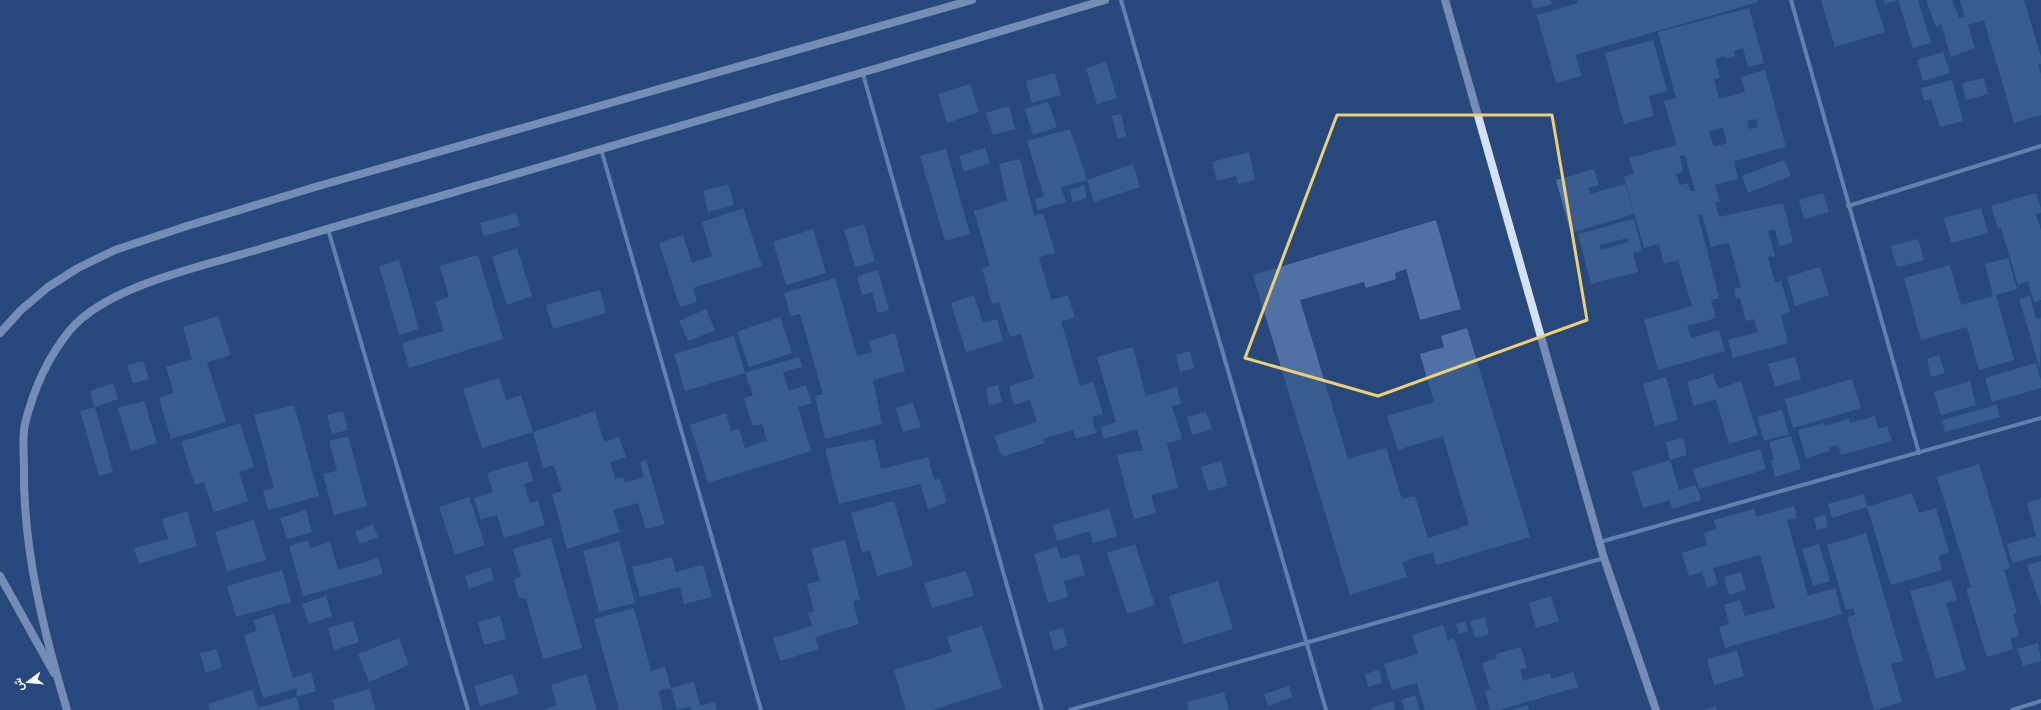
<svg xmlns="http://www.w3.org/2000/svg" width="2041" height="710" font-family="'Fira Sans Condensed',Vazirmatn,sans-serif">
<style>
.building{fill:#4f71a6;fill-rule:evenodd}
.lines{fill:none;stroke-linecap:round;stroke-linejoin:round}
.street{stroke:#abc3e5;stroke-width:4}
.secondary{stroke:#d5e1f5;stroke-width:8}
.marked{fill:none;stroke:#eecf71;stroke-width:3;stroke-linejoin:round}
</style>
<rect width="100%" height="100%" fill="#26487d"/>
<g class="building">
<path d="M1531,0H1551L1552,4L1533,9Z"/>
<path d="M1577,0H1757L1758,2L1575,55L1582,76L1556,83L1537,15L1578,3Z"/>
<path d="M1821,0H1875L1885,32L1835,47Z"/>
<path d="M1884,0H1898L1885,4Z"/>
<path d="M1898,0H1918L1931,43L1913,48Z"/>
<path d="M1926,0H1952L1959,18L1965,17L1960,0H2024L2041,57V64L2038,65L2041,74V115L2014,123L1984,20L1968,25L1975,48L1951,57L1941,24L1936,27Z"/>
<path d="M1749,8L1764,63L1748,67L1743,48L1734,51L1735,56L1726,59L1725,56L1715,59L1720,78L1714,79L1719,99L1745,92L1741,77L1765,70L1786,147L1734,161L1738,179L1715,185L1720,202H1715L1719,217L1783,203L1793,242L1779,246L1775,229L1768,231L1775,256L1768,257L1775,283L1781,281L1790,312L1781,315L1788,343L1733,358L1728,340L1758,332L1754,319L1746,321L1740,298L1736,299L1734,289L1741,287L1729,243L1711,247L1702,214L1698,215L1719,298L1711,300L1716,318L1687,326L1691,338L1719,330L1725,351L1658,370L1644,320L1692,306L1678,260L1664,264L1659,244L1644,248L1624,177L1634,174L1629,158L1677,145L1664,101L1676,98L1658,32ZM1756,119L1758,127L1749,129L1747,121ZM1723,128L1727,143L1714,147L1709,131ZM1685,155L1695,191H1690L1688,183L1680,185L1676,174L1683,172L1680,156Z"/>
<path d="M1653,40L1667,91L1649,96L1654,116L1624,124L1605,53Z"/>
<path d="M1943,52L1950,73L1923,81L1917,60Z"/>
<path d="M1106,62L1117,98L1097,104L1086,68Z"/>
<path d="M1055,73L1061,95L1032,103L1026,81Z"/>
<path d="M1984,78L1988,94L1966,100L1962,83Z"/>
<path d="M1952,80L1963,121L1940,127L1931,99L1924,101L1921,88Z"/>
<path d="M970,84L979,112L947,123L938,94Z"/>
<path d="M1048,102L1057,127L1033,135L1025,109Z"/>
<path d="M1009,106L1015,129L993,135L986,113Z"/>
<path d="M1121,114L1126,136L1118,139L1112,116Z"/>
<path d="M1070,129L1087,180L1061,187L1066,202L1038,210L1035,199L1044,196L1027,141Z"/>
<path d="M985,148L990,163L964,172L959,156Z"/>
<path d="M946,149L970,234L945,241L920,156Z"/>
<path d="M1249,152L1255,180L1238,184L1236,176L1217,181L1212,162Z"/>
<path d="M1020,159L1034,216L1043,213L1055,253L1039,257L1051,300L1068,295L1075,318L1061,321L1080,386L1093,382L1103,414L1092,417L1096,433L1076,439L1073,430L1042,439L1045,443L1002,457L994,436L1037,422L1030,400L1014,405L1009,386L1034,378L1021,334L1010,337L999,302L992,304L982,268L990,266L974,211L1007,201L999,164Z"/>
<path d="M1784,160L1791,176L1748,193L1742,176Z"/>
<path d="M1133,164L1140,187L1094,202L1087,180Z"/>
<path d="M1594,169L1599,185L1588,188L1590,194L1625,184L1634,214L1571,233L1556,180Z"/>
<path d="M728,184L734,205L708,212L703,191Z"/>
<path d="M1084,185L1087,198L1073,202L1070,190Z"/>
<path d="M1823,193L1829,212L1804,219L1799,200Z"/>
<path d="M2036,193L2041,209V213L2036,214L2041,230V300L2034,302L2028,281L2018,285L2001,228L1998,229L1991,206Z"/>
<path d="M743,208L762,266L693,288L697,302L680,307L659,243L683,235L692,263L712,256L702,222Z"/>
<path d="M1981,208L1988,233L1951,243L1944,218Z"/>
<path d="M516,213L520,226L484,236L480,223Z"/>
<path d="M1634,219L1642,251L1633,253L1638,272L1591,284L1578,234ZM1628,238L1629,242L1601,250L1600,245Z"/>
<path d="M1436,220L1461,309L1420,320L1406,269L1395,273L1396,279L1366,288L1364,282L1300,300L1348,459L1386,448L1402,499L1415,496L1428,538L1469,525L1443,436L1398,450L1387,416L1434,402L1420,354L1444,347L1441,336L1467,328L1530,537L1436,565L1433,552L1402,562L1407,577L1350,595L1253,275Z"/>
<path d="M864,224L875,262L855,267L844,230Z"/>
<path d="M813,229L826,273L786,285L773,242Z"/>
<path d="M1918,239L1924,260L1897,267L1891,246Z"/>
<path d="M517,248L532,296L507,305L492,257Z"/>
<path d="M478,255L503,339L409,368L402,343L444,331L435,302L449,297L440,266Z"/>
<path d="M2008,258L2017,289L1996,295L2014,360L1979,370L1967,327L1921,340L1904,278L1950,265L1961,305L1993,296L1985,264Z"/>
<path d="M399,260L419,329L399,335L379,266Z"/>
<path d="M1820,267L1829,295L1795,306L1787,277Z"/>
<path d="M878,270L889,310L878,313L872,292L862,295L857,276Z"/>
<path d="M835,278L857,356L872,352L869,341L895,333L905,371L873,380L882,424L825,439L815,396L823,394L800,314L791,316L784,293Z"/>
<path d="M600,290L606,313L553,329L546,305Z"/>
<path d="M974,295L983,323L997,319L1003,341L966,352L951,303Z"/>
<path d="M2030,296L2036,319L2041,318L2040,369L2019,299Z"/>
<path d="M706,309L715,330L688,341L679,321Z"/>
<path d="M218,316L231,355L207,362L226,422L171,439L159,398L174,393L166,367L192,359L183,327Z"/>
<path d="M780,317L792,353L749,367L737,332Z"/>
<path d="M734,336L745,373L685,391L674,354Z"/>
<path d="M1133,347L1146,396L1177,387L1181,404L1172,406L1182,439L1167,443L1178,488L1151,495L1156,513L1134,519L1117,455L1143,450L1137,429L1104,439L1101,427L1116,422L1097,357Z"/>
<path d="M1190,351L1194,368L1180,372L1176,355Z"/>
<path d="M1939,355L1945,373L1931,377L1927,359Z"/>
<path d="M799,357L802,367L783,372L789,391L806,385L812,403L798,407L811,451L708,483L690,425L726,413L731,431L739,429L745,448L767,441L762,424L753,426L744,398L753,395L745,373Z"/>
<path d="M1795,357L1801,379L1775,387L1768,364Z"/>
<path d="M143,361L149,379L133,383L127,365Z"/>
<path d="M2036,363L2041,380V388L1992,402L1985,378Z"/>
<path d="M1713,374L1718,389L1741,381L1758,435L1729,444L1716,399L1694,406L1687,382Z"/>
<path d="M1666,377L1678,420L1655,426L1643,384Z"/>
<path d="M499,378L506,400L521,395L533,432L482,448L463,389Z"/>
<path d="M1852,379L1861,408L1793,428L1785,399Z"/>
<path d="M1970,381L1976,405L1941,415L1934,392Z"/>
<path d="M113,383L118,399L95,407L90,391Z"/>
<path d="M998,385L1002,402L989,405L986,388Z"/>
<path d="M144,401L157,443L131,451L118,408Z"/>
<path d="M913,403L921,427L903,432L896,408Z"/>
<path d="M294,405L319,496L268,510L263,491L274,488L254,415Z"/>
<path d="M1996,405L2000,417L1945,432L1942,420Z"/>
<path d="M95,407L113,472L99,476L80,411Z"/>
<path d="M1782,410L1789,434L1764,441L1757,417Z"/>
<path d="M343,411L348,430L332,434L327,415Z"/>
<path d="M595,411L604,442L619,437L626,457L610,462L615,479L623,477L625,483L644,477L640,462L646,460L665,524L646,529L638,503L613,510L620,532L567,549L552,494L562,491L554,465L543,468L533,432Z"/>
<path d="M1206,412L1212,429L1192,435L1187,417Z"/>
<path d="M1875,416L1878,429L1887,426L1892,441L1841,455L1838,445L1829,447L1830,451L1806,458L1798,430L1824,423L1825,426L1849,419L1850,423Z"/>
<path d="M240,423L254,467L239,472L248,501L214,512L204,482L195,485L181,442Z"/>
<path d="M348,436L367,506L334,515L323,474L337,471L329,441Z"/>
<path d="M1791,436L1801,469L1775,477L1771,460L1774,459L1769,442Z"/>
<path d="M1683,438L1687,455L1670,460L1666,442Z"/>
<path d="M874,439L881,469L928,457L934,480L940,479L947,502L928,509L920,484L839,504L825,449Z"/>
<path d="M1760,449L1766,469L1699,489L1693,469Z"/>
<path d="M1670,460L1679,490L1696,485L1701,500L1672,509L1670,500L1643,508L1632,472Z"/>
<path d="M527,461L534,481L524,484L530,503L538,501L545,525L504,538L497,515L481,520L474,498L493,492L487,473Z"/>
<path d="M1221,461L1228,486L1208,491L1201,467Z"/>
<path d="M1979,464L2010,568L2004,570L2017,613L2013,614L2019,636L2010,638L2013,649L1987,657L1966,589L1971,587L1937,477Z"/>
<path d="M1912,493L1919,513L1936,508L1949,552L1938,556L1942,570L1891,585L1867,507Z"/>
<path d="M1864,494L1867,507L1832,518L1828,504Z"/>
<path d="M469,497L485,545L455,555L439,507Z"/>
<path d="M2041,498V555L2012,563L2007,544L2036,536L2027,503Z"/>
<path d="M894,501L913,566L877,576L870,550L862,552L851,513Z"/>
<path d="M1794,506L1797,518L1787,520L1808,596L1835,588L1842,614L1725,648L1719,627L1729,624L1724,605L1740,600L1745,616L1775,608L1760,555L1713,568L1718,584L1707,587L1702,572L1689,576L1682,553L1707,545L1704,533L1716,529L1714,520L1754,509L1756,517Z"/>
<path d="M1109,509L1117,536L1093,543L1090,531L1057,541L1053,525Z"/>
<path d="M306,510L312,532L287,539L280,518Z"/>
<path d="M187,511L197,546L139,564L134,548L168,539L162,519Z"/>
<path d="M1825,515L1828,527L1817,530L1814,518Z"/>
<path d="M254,520L266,560L227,571L215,532Z"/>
<path d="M373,524L378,537L360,544L355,532Z"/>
<path d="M1866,533L1903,661L1891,664L1902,702L1874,710L1847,617L1855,615L1853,608L1846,610L1827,545Z"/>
<path d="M551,538L582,648L543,659L526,599L519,598L514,580L521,576L513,549Z"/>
<path d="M308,540L310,548L330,542L338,570L378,558L383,574L303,596L289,546Z"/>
<path d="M845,540L860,600L853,601L859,624L815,637L819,649L780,661L773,638L812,626L808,613L814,611L807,584L820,581L811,549Z"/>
<path d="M619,541L635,603L599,612L583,551Z"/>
<path d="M1135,544L1155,605L1127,614L1107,553Z"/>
<path d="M1819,544L1830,581L1813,586L1802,549Z"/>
<path d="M1057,547L1061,559L1079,554L1085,575L1064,581L1068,597L1048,603L1034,554Z"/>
<path d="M672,557L676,572L703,565L712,597L684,604L680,587L640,597L632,567Z"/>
<path d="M2041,561V606L2027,565Z"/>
<path d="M490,567L494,580L469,589L465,576Z"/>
<path d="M282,570L291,602L236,617L227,586Z"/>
<path d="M966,571L974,596L932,608L924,583Z"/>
<path d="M1741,572L1746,590L1729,595L1724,577Z"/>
<path d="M1951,580L1957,600L1946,603L1966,670L1936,679L1910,591Z"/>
<path d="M1218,581L1233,629L1184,644L1169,596Z"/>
<path d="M326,596L332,616L309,624L302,604Z"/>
<path d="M1551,596L1559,621L1536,628L1529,603Z"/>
<path d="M634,608L651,671L665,667L671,688L658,691L663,710H619L594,619Z"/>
<path d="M274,614L293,678L311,672L316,691L296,697L297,688L263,698L244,635L257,631L253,620Z"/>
<path d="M500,616L506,639L484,645L478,622Z"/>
<path d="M1485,617L1489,634L1475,638L1470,621Z"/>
<path d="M353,621L359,642L334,650L328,628Z"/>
<path d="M1465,621L1468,631L1459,634L1456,624Z"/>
<path d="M1443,625L1448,641L1454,638L1477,710H1425L1417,683L1392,690L1384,664L1418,654L1412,635Z"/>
<path d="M982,626L1002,688L932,710H906L894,670L952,652L947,637Z"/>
<path d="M1063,628L1068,646L1054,650L1049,632Z"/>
<path d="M399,638L409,665L369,682L358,654Z"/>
<path d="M2038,643L2041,661L2023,666L2017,649Z"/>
<path d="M1521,647L1527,668L1520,670L1523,681L1550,673L1552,679L1573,672L1578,687L1499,710H1490L1485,690L1490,689L1482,663L1497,658L1496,654Z"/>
<path d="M216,649L222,667L206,673L200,653Z"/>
<path d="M1737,651L1744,676L1714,685L1707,659Z"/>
<path d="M1379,670L1382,683L1368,687L1365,674Z"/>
<path d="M512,674L519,694L480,706L474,686Z"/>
<path d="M586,674L597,710H543L557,705L551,685Z"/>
<path d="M694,682L700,706L715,702L717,710H691L690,706L677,710L671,688Z"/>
<path d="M1289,686L1292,697L1268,706L1264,694Z"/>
<path d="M369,689L376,710H335L332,700Z"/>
<path d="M252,690L258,708L296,697L300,710H210L208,704Z"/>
<path d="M1224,692L1229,710H1189L1187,702Z"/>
<path d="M1415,695L1420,710H1405L1401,700Z"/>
<path d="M1393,701L1395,710H1371V708Z"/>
<path d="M1528,705L1529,710H1511Z"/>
<path d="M1716,706L1717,710H1704Z"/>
</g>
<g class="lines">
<g class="street">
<path d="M1121,0L1326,710"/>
<path d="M1791,0L1919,453"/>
<path d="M863,74L1042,710"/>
<path d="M601,149L761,710"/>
<path d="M1848,206L2041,146"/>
<path d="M328,229L468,710"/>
<path d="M1600,542L2041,418"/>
<path d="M1070,710L1604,558"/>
<path d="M2012,710L2041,701"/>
</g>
<g class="secondary">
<path d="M1445,0L1604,558L1656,710"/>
<path d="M0,333L21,310L48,287L78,268L115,250L187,226L315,187L972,0"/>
<path d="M0,576L54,673"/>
<path d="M67,710C44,633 23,550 24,468C24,454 22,438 25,424C33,391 48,357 70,330C108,285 204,266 260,249C336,226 413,204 489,182C695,122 900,62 1105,0"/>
</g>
</g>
<path d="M0 0H2041V710H0ZM1337,115H1552L1587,320L1378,396L1245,358Z" fill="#26487d" fill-opacity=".55" fill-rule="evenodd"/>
<path class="marked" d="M1337,115H1552L1587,320L1378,396L1245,358Z"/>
<g transform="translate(28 682) rotate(254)" stroke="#26487d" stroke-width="3" paint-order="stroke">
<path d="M0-3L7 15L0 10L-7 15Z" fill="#ffffff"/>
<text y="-6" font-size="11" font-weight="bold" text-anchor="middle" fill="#ffffff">ش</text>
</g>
</svg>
